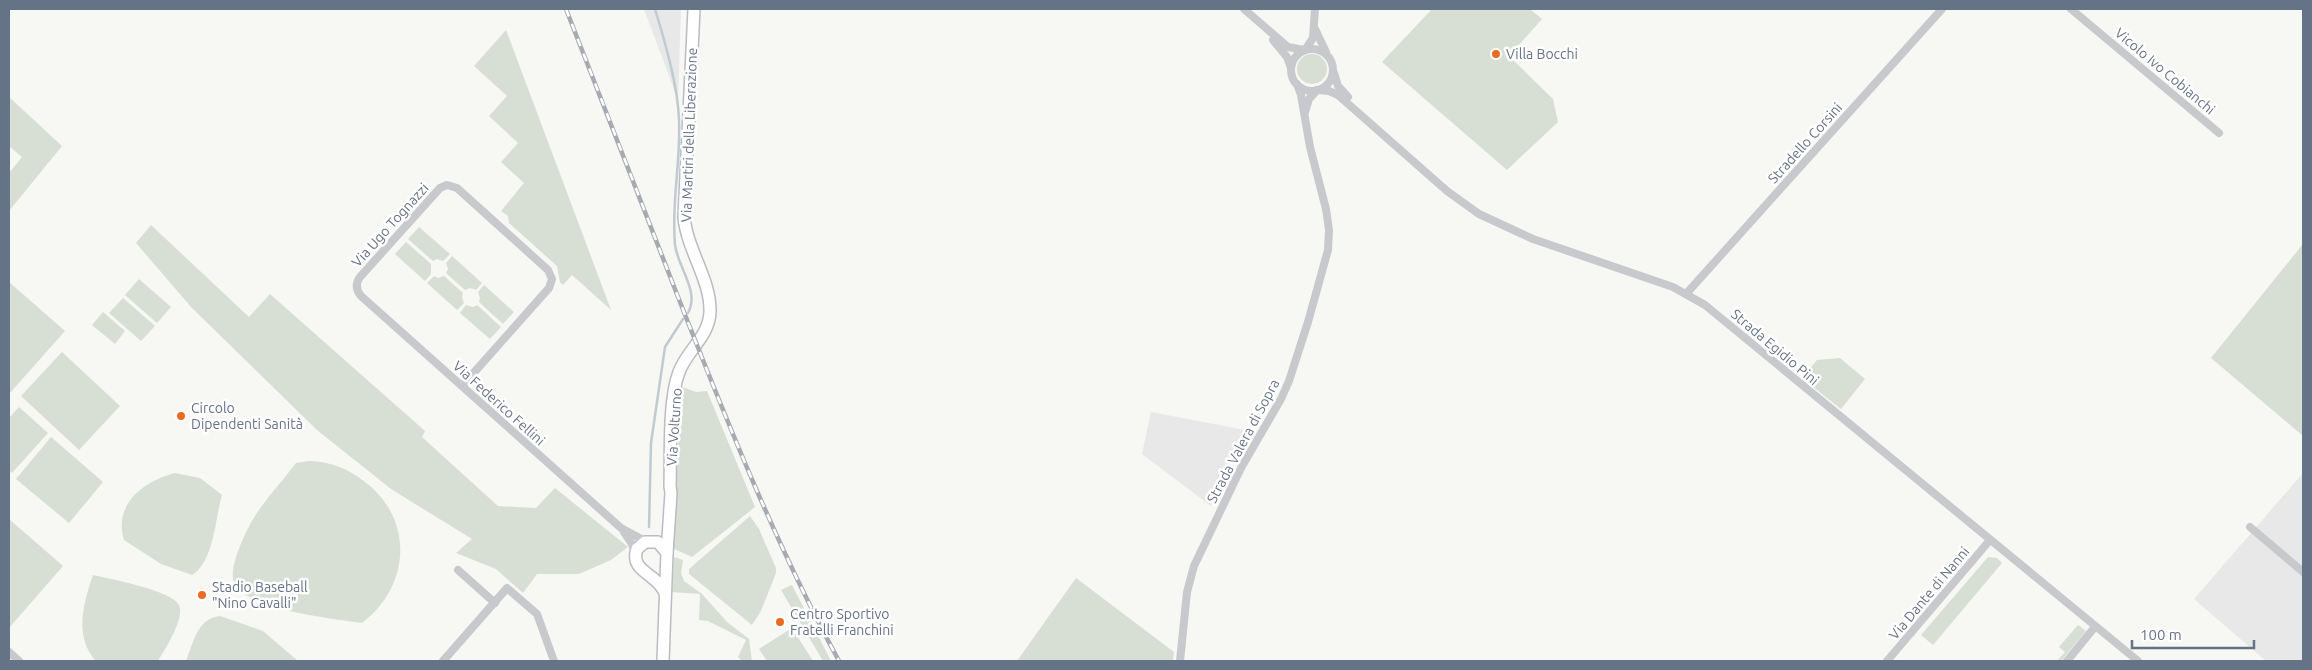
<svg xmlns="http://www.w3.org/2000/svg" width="2312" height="670" font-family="Ubuntu,sans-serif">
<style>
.built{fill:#e7e8e7}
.green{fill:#d7dfd5}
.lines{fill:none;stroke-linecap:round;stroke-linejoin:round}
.stream{stroke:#c1cad0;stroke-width:2.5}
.secondary-casing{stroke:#b9bcc2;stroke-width:14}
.street{stroke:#c7c9cd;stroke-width:8}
.secondary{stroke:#fff;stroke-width:11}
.rail-casing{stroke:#a6abb2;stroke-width:4.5}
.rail{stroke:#fff;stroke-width:2.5;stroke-dasharray:8;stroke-linecap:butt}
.poi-dot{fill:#eb6a20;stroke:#fff;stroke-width:2}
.labels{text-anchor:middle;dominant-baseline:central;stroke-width:5;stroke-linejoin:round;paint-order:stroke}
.poi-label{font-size:14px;fill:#657386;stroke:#fff;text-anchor:start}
.street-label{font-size:14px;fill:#657386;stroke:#fff}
</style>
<rect width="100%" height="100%" fill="#f7f7f4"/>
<g class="built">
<path d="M644,9H681L678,100Z"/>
<path d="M1151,412L1255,432L1230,463L1211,506L1142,454Z"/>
<path d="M2303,473V661H2266L2194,599Z"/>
</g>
<g class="green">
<path d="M1432,9H1530L1542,19L1509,56L1553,99L1558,122L1507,170L1382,62Z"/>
<path d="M506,30L611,310L572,275L563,285L560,282L557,266L509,223L508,216L501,211L524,183L501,162L518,143L489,116L507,96L474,66Z"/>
<circle cx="1312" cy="69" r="15"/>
<path d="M9,97L62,146L9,211V173L22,157L9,146Z"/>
<path d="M151,225L249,317L270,294L425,431L422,437L498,506L536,508L555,488L628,547L611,560L579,574H537L523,593L496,569L456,553L472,539L391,489L317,430L192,308L136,243Z"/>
<path d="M419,227L450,254L443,261L437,259L433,261L408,239Z"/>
<path d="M406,242L431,264V274L425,281L395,254Z"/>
<path d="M2303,244V436L2211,358Z"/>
<path d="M452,256L482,283L476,290L470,288L465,290L446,273L448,269L446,263Z"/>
<path d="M434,276L438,278L444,276L463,293L462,297L464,303L457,310L427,283Z"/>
<path d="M139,279L171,307L157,323L125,295Z"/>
<path d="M9,282L65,331L9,394Z"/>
<path d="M484,285L514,312L503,324L479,302L480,298L478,292Z"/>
<path d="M123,298L155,326L141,341L109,313Z"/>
<path d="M466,305L473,307L477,305L501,327L490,339L460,313Z"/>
<path d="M103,312L125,331L115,344L92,325Z"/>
<path d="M62,352L120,406L79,450L21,396Z"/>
<path d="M1840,358L1865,379L1841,409L1802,378L1817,360Z"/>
<path d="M682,387L696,392L707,391L755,507L692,557L672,548L671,536Z"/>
<path d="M19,407L48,433L12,473L9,470V418Z"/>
<path d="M51,437L103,482L69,523L16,479Z"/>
<path d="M309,461C332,462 347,468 365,482C414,519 411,586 362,623C335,619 245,610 234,582C228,569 245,533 252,521C264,500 282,482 296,463Z"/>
<path d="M175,473L200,478L222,495C215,518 214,562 192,575L161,564L124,540C113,504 144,481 175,473Z"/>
<path d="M750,516L759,529L776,568V573L761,611L752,625L689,574V569Z"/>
<path d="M9,519L63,566L9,628Z"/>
<path d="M674,557L683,560L681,573L684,581L702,594L727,622L749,639L752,661H742L738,657L746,640L708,621L699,620L700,594L672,592Z"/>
<path d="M1988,557L1997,558L2002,563L1933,645L1921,635Z"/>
<path d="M93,575C110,579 171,590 179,605C185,619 165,649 158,661H96C74,637 83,604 93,575Z"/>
<path d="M1076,578L1174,652L1173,661H1017Z"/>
<path d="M792,585L831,661H823L781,590Z"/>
<path d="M220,616L263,631L298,661H186C193,644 197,618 220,616Z"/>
<path d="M2078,625L2086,631L2061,661H2057L2065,652L2059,647Z"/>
<path d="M792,628L813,661H767L759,649Z"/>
</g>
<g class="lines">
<g class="stream">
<path d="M655,9C665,42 678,86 679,120C681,162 671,203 675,245C678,268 700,291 688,313"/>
<path d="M649,527L651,443L665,347L683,319"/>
</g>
<g class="secondary-casing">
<g id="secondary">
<path d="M667,553L671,493L670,486C671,454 668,401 679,372C687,350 709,337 710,312C711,280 687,250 684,217L694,9"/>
<path d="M663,661L667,553L658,542H645L637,549C629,572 657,573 665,593"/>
</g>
</g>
<g class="street">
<path d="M1244,9L1288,47L1304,50"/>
<path d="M2071,9L2219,133"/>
<path d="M1315,29L1326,52"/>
<path d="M1273,40L1287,57L1291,68"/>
<circle cx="1312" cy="70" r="21"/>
<path d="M1305,50L1313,38L1315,9"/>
<path d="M1334,73L1338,86L1348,97"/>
<path d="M1318,90L1329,91L1338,95L1447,191L1479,214L1533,239L1673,287L1705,305L2138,661"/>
<path d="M1305,112L1309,99L1317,90"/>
<path d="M1686,294L1942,9"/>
<path d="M462,386L549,288L552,279L548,270L457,188L447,185L440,188L360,277C355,284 356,290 361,296L621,528L647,542"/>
<path d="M2250,527L2303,572"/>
<path d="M624,532L632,544L635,555"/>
<path d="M458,570L495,603"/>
<path d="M9,652L19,661"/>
<path d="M443,661L507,588L537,614L554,661"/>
<path d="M1180,661L1187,592L1194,566L1241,468L1281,399L1289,381L1308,322L1328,250L1329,230L1326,209L1310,147L1301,95L1297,84"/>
<path d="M1887,661L1990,540"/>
<path d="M2067,661L2094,628"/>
</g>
<use href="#secondary" class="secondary"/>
<g class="rail-casing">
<path id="rail" d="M566,9C604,106 642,204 680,302C728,424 776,545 839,661"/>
</g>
<use href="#rail" class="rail"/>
</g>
<g class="poi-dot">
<circle cx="1496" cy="54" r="5"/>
<circle cx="181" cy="416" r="5"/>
<circle cx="202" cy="595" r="5"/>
<circle cx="780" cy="622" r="5"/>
</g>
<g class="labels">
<g class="poi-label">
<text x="1506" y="54">Villa Bocchi</text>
<text x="191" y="408">Circolo<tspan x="191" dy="16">Dipendenti Sanità</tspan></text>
<text x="212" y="587">Stadio Baseball<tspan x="212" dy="16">"Nino Cavalli"</tspan></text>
<text x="790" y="614">Centro Sportivo<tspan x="790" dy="16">Fratelli Franchini</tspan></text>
</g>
<g class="street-label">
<text transform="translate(2165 71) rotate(40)">Vicolo Ivo Cobianchi</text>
<text transform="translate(689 135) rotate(-88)">Via Martiri della Liberazione</text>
<text transform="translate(1805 143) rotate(-48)">Stradello Corsini</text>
<text transform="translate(390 225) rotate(-48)">Via Ugo Tognazzi</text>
<text transform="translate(1775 347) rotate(40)">Strada Egidio Pini</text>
<text transform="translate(499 403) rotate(42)">Via Federico Fellini</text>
<text transform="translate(674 427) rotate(-86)">Via Volturno</text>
<text transform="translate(1243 441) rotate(-62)">Strada Valera di Sopra</text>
<text transform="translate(1929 593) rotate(-50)">Via Dante di Nanni</text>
</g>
</g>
<rect width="2312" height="670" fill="none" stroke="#657386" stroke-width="20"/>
<path d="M2132 640v8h122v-8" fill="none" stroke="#657386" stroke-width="2.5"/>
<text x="2140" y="640" font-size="15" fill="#657386" stroke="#ffffff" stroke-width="4" paint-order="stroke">100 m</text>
</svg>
